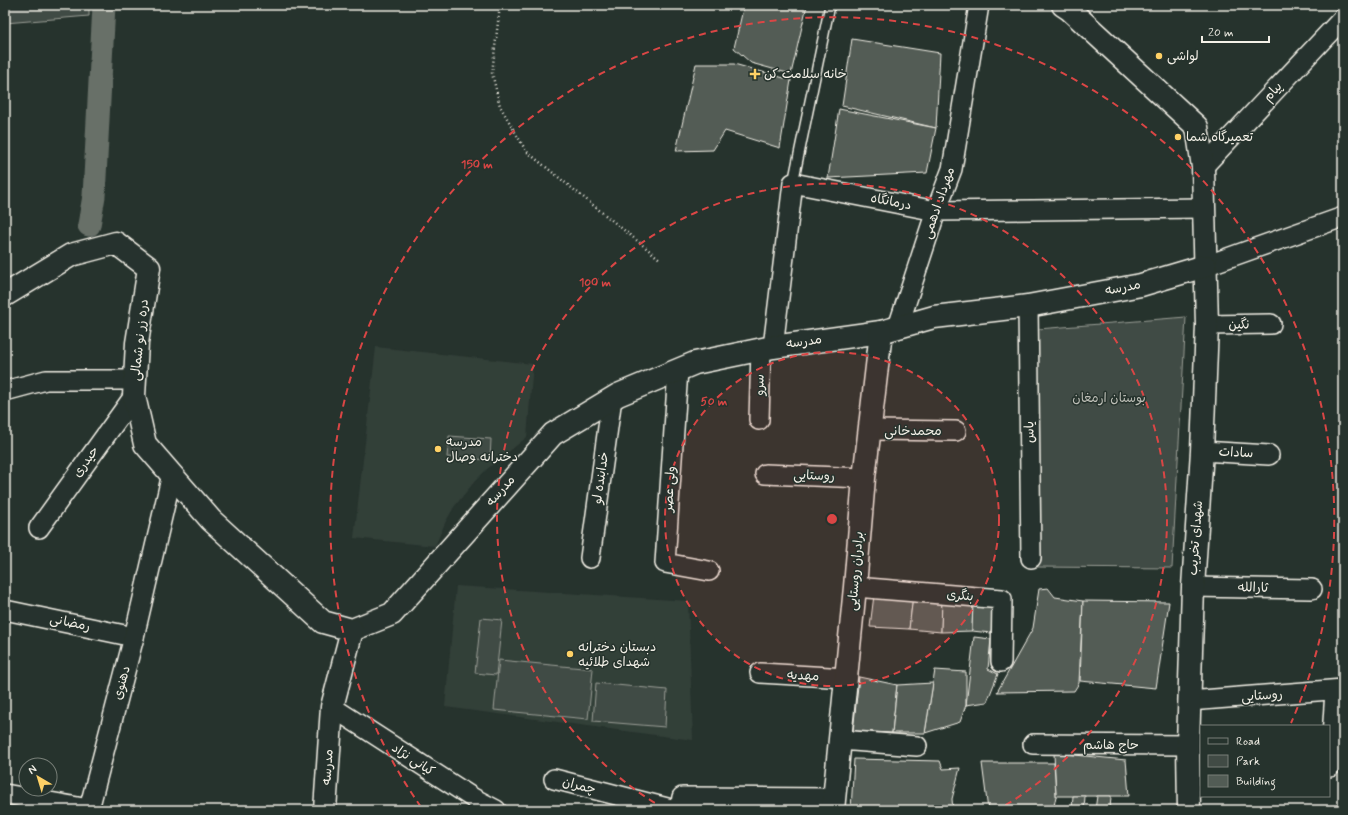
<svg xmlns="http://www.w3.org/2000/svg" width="1348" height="815" font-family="Mynerve,'Playpen Sans Arabic',sans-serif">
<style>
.built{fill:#333f39}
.green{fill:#414b45;stroke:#9a9e96}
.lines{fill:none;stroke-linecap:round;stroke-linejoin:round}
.canal{stroke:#676f68;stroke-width:23}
.building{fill:#525c55;stroke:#f4f1e8}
.lane-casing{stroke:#f4f1e8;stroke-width:12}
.street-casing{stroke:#f4f1e8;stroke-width:22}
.secondary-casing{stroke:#f4f1e8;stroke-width:25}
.path{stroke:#f4f1e8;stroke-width:2.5;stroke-dasharray:1 3;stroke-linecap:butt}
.lane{stroke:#26332d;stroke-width:9}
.street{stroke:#26332d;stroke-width:19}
.secondary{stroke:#26332d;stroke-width:22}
.ring{fill:none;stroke:#da4645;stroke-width:2;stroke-dasharray:7 5}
.poi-dot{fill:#ffd166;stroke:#26332d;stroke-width:1.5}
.labels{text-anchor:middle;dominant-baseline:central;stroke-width:3;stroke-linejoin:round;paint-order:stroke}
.poi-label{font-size:13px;fill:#f4f1e8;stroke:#26332d;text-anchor:start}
.street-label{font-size:13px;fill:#f4f1e8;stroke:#26332d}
.park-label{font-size:13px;fill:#bebfb7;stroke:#26332d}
.centre{fill:#da4645;stroke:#26332d;stroke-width:2}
.ring-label{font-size:12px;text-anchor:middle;font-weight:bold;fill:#da4645;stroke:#26332d;stroke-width:3;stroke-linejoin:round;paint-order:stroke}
</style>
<rect width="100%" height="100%" fill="#26332d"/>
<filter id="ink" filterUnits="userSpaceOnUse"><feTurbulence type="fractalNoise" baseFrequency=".025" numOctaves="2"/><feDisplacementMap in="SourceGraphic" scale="8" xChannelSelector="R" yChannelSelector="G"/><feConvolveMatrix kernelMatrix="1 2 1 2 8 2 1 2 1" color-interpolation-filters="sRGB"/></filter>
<g filter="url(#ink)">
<g class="built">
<path d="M376,347L533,364L527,437L487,469L475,481L454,507L445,523L435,546L354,538Z"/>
<path d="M456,586L688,601L693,740L445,707Z"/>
</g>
<g class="green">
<path d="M5,5H89V16L5,23Z"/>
<path d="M1186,317L1172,568L1037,567L1038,329Z"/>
<path d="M449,436L491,439L490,460L447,457Z"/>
<path d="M481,618L502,620L496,675L475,673Z"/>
<path d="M499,660L593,669L588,719L494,710Z"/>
<path d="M596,683L667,690L665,727L593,721Z"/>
</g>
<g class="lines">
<path class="canal" d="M89,225L94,196L104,5"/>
</g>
<g class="building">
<path d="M744,5H807L791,74L751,63L734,48Z"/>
<path d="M852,39L940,53L936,128L842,106Z"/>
<path d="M696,64H734L791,80L780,148L725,131L713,150L676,151Z"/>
<path d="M839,109L936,128L927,173L828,178Z"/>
<path d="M1048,588L1055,597L1083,601L1079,683L1074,691L997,692L1033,628L1039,589Z"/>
<path d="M874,595L913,596L909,629L870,627Z"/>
<path d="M913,596L942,599L941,632L909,629Z"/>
<path d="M942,599L973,602L972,631L941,632Z"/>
<path d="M1083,601L1169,602L1156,688L1080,681Z"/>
<path d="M973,602L994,605L991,633L972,631Z"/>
<path d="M974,637L991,639L988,669L998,674L987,702L966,705Z"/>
<path d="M935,670L966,672V705L960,722L925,733Z"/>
<path d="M859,677L897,685L892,733L853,731Z"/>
<path d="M933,683L925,733H892L897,685Z"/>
<path d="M1054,753L1126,760L1129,796H1056Z"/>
<path d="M854,759L940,761L943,769L960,768L952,799L953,810H851Z"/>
<path d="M982,763H1054L1056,796L1054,806L1029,810H988Z"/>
<path d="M1073,796H1085L1084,810H1072Z"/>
<path d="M1097,796H1111L1110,810H1095Z"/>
</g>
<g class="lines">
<g class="lane-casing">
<path id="lane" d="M793,183L830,5"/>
</g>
<g class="street-casing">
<g id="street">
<path d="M1203,167L1343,18"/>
<path d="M1205,266L1343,217"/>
<path d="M1028,306L1031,558"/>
<path d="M1207,325L1271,324"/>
<path d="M898,327L936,211L952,169L979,5"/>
<path d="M773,347L793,183L936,211L1204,208"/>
<path d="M678,370L665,563L709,571"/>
<path d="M5,391L46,380H135"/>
<path d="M759,420L761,349"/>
<path d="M870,430L956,431"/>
<path d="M1202,451L1269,455"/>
<path d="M765,474L864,478"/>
<path d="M39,528L134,396"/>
<path d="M590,558L612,398"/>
<path d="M855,587L1002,599L1001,662"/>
<path d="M1193,587L1312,589"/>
<path d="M5,610L134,637"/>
<path d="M760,673L847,678"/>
<path d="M1189,701L1343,689"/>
<path d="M332,707L473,798L496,810"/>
<path d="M840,740L917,746"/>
<path d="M1033,744L1188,745"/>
<path d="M1330,767L1335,691"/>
<path d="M554,779L675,810"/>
<path d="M5,794L89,809L134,637L172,474"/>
<path d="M680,810L682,797L834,798"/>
</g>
</g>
<g class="secondary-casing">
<g id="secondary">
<path d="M1063,5L1069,9L1197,127L1203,167L1207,325L1202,451L1193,587L1188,745L1189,810"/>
<path d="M5,295L71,255L116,243L149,268L137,343L134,396L145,444L211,520L323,622L352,630L392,614L553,434L618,395L695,363L773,347L881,332L934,317L1028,306L1141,285L1205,266"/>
<path d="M325,810L332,707L352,630"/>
<path d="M833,810L855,587L864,478L881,332"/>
</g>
</g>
<path class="path" d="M500,5L492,73L500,106L526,151L661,260"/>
<use href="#lane" class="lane"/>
<use href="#street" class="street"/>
<use href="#secondary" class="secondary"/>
</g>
</g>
<circle cx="832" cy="519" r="167" fill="#da4645" fill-opacity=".12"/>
<g class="ring">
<circle cx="832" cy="519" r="167"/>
<path d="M665 809A335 335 0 1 1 999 809"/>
<path d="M421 807A502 502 0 1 1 1291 723"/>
</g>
<g class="poi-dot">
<circle cx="1159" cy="56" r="4"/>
<path d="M753 68h4v4h4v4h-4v4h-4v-4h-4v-4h4z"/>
<circle cx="1178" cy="137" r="4"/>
<circle cx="438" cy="449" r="4"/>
<circle cx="570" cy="654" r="4"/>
</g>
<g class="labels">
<g class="poi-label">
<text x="1167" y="56">لواشی</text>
<text x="764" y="74">خانه سلامت کن</text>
<text x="1186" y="137">تعمیرگاه شما</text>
<text x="446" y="442">مدرسه<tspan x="446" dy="15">دخترانه وصال</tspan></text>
<text x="578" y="647">دبستان دخترانه<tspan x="578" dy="15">شهدای طلائیه</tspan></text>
</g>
<g class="street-label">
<text transform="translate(1273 92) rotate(-47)">پیام</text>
<text transform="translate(891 202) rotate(11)">درمانگاه</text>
<text transform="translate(939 203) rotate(-71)">مهرداد ادهمی</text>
<text transform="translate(1123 288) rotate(-11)">مدرسه</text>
<text transform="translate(1239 325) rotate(-1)">نگین</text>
<text transform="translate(140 340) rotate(-84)">دره زر نو شمالی</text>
<text transform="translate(804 342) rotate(-8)">مدرسه</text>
<text transform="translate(760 385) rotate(-89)">سرو</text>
<text x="913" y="431">محمدخانی</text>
<text transform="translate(1030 432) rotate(-91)">یاس</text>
<text transform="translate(1236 453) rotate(3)">سادات</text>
<text transform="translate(86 462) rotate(-54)">حیدری</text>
<text transform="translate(814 476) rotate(2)">روستایی</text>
<text transform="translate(601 478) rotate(-82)">خدابنده لو</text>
<text transform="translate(670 489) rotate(-86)">ولی عصر</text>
<text transform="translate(501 491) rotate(-48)">مدرسه</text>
<text transform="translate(1196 538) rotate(-86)">شهدای تخریب</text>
<text transform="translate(856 571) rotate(-85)">برادران روستایی</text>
<text transform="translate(1253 588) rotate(1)">ثارالله</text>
<text transform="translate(960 596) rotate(5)">بنگری</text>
<text transform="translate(70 623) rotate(12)">رمضانی</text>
<text transform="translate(803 676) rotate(3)">مهدیه</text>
<text transform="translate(122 683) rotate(-75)">دهنوی</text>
<text transform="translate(1262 696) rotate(-4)">روستایی</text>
<text x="1111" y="745">حاج هاشم</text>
<text transform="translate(413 760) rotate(33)">کیانی نژاد</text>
<text transform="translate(328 767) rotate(-86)">مدرسه</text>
<text transform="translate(579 786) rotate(14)">چمران</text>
</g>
<g class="park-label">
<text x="1109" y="398">بوستان ارمغان</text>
</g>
</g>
<circle cx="832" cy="519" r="6" class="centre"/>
<g class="ring-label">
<text x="477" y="168">150 m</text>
<text x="595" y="286">100 m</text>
<text x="714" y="405">50 m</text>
</g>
<rect width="1348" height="815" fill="none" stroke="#26332d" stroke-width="20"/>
<rect x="10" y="10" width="1328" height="795" fill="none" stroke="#f4f1e8" stroke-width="1.5" filter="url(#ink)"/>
<rect x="1200" y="725" width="130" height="72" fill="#26332d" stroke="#787f78"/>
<rect x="1208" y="738" width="20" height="6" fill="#26332d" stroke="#787f78"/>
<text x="1236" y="745" font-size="12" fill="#f4f1e8">Road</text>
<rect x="1208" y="755" width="20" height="12" fill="#414b45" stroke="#787f78"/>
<text x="1236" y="765" font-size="12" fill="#f4f1e8">Park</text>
<rect x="1208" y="775" width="20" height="12" fill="#525c55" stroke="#787f78"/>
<text x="1236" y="785" font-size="12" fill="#f4f1e8">Building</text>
<g transform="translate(38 777) rotate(322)"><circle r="19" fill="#26332d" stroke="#787f78"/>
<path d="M0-3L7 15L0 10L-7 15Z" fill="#ffd166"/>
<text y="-6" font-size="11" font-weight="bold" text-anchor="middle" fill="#f4f1e8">N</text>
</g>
<path d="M1202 36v6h67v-6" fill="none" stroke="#f4f1e8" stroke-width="2"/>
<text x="1208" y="36" font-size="12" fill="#f4f1e8" stroke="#26332d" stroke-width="3" paint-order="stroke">20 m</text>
</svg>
